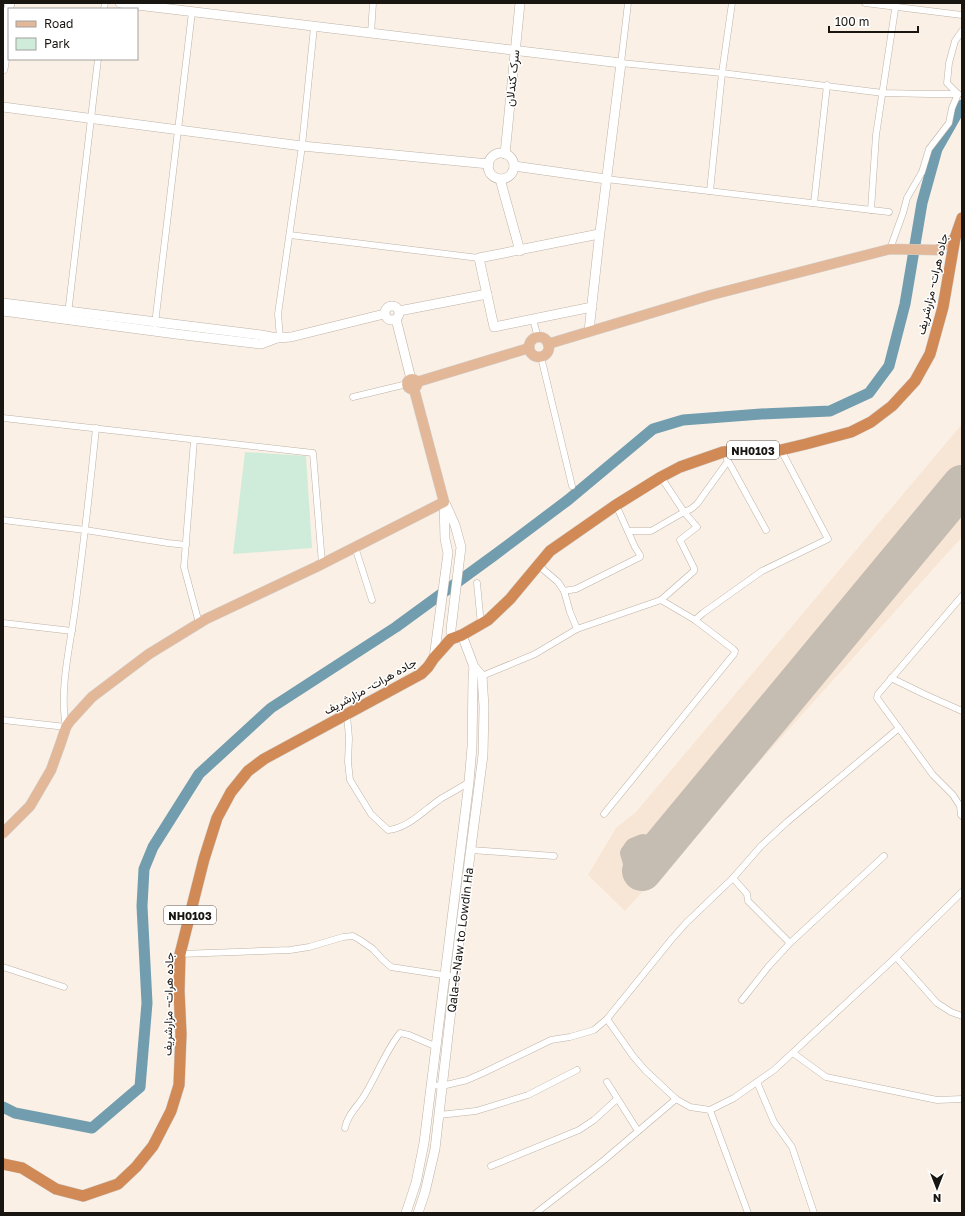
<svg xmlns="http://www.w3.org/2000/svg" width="965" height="1216" font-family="'Golos Text',Vazirmatn,sans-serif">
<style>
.built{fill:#f7e6d5}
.green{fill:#cfecda}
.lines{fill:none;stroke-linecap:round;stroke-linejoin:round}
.river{stroke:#729dae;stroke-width:11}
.taxiway{stroke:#c5bcb2;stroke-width:16}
.runway{stroke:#c5bcb2;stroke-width:40}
.street-casing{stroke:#bdb2a7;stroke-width:7}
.secondary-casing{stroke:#bdb2a7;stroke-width:10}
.primary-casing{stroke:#d1d0cf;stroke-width:11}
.highway-casing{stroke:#d1d0cf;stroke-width:12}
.street{stroke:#fff;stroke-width:6}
.secondary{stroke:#fff;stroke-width:9}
.primary{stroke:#e3b899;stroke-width:10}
.highway{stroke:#d18955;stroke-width:11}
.labels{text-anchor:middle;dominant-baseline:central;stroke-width:3;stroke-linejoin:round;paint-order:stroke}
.shield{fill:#fff;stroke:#5e5b58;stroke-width:1}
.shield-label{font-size:11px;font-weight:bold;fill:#191511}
.street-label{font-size:12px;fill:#191511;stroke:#fff}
</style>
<rect width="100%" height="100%" fill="#fbf0e5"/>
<path class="built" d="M962,424V537L625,911L588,875L616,828L636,812Z"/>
<path class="green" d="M245,452L306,456L312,548L233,554Z"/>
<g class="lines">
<path class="river" d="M3,1107L15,1113L92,1128L140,1087L147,1003L142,906L144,869L153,847L199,774L271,708L396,627L496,554L568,500L653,429L683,420L761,414L830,411L869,393L889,366L905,304L922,203L937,149L962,105"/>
<path class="taxiway" d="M642,871L631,863L628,853L633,846L643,842L651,844L659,850"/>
<path class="runway" d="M642,871L962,485"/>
<g class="street-casing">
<g id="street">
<path d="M628,3L621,63L722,73L883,93L929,94H958"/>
<path d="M865,3L962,15"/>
<path d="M104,9L105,3"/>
<path d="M371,33L373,3"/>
<path d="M958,94L947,83L949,63L955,41L962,31"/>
<path d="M606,179L889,212"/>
<path d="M710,191L722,73L732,3"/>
<path d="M814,203L827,85"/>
<path d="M871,210L876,135L896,3"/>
<path d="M290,235L479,258"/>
<path d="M890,249L903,213L907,198L922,172L929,149L949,123L952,108L958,94"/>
<path d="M68,314L98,59"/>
<path d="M533,319L538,338"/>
<path d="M155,324L192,12"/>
<path d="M280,338L278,314L302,146L314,27"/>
<path d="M541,357L572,486"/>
<path d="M353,397L407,384"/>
<path d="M3,418L313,453L322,563"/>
<path d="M194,440L184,567L199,623"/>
<path d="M727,459L766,530"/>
<path d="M661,477L684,512L697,527L680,540L694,568V571L661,600"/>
<path d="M3,520L85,530L168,543L186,545"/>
<path d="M628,531H651L684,512L691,509L697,504L728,461"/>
<path d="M355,547L372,600"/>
<path d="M538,565L558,582L564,591L570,612L577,629L661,600L695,620L733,649L735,651L734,654L604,814"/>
<path d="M477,583L481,625"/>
<path d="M564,591L576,589L640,557V555L635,547L616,505"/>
<path d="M962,596L878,694L877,698L933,775L953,795L960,806L961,815L962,816"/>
<path d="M695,620L703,613L762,571L828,539L781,450"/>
<path d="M3,623L72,631"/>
<path d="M482,676L535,654L577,629"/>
<path d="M891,678L926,695L962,711"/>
<path d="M347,715L349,738L348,762L350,780L371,814L388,830C409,828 425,809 442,798C451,793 460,788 469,782"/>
<path d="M3,720L66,727C59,690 70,647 75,609C83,549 90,489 96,428"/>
<path d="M471,850L554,856"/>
<path d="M733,878L747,894L748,901L790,943"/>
<path d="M180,954L290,950L309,947L343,937L353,936L360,940L373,949L382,959L391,967L456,977"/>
<path d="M896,957L937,1003L951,1012L962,1016"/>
<path d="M3,967L64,987"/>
<path d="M742,1000L768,967L790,943L884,856"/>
<path d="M607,1019L633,1056L645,1070L676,1099L690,1107L710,1110L734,1098L774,1070L896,957L962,892"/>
<path d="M793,1053L826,1077L937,1100L962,1099"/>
<path d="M607,1082L638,1131"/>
<path d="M757,1082L774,1122L792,1147L814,1213"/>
<path d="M432,1085L442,1086L467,1080L483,1073L551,1040L570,1037L594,1030L607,1019L671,940L686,923L733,878L761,846L787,822L899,728"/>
<path d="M710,1110L748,1213"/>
<path d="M439,1115L476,1111L528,1095L577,1070"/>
<path d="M345,1128C347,1115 358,1106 364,1096C377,1075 385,1052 400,1033L409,1035L437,1047"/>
<path d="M491,1166L579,1130L594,1120L617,1099"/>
<path d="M536,1213L603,1161L676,1099"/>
</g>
</g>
<g class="secondary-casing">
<g id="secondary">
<path d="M120,3L621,63L599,240L589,331"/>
<path d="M3,33L10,3"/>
<path d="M3,69L6,50L5,30"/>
<path d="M3,107L302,146L489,164"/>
<circle cx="501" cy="166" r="13"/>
<path d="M505,154L520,3"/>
<path d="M514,166L606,179"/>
<path d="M500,179L520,251"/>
<path d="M3,303L261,335L277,338"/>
<circle cx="392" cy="313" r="7"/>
<path d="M592,307L494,327L479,258L599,234"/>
<path d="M3,311L176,334L261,344L277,338L291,337L384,314"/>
<path d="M399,311L487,294"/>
<path d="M396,319L411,379"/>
<path d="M446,505L455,525L461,547L451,629V639"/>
<path d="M434,658L448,553L445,539L444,502"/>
<path d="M406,1213L416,1183L424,1143L469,782L472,747L473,678L474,667"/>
<path d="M418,1213L425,1192L435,1149L459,940L483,755L484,707L482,676L474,667L462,635"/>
</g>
</g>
<g class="primary-casing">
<g id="primary">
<circle cx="539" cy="347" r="10"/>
<path d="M548,344L711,295L890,249L937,250L955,238"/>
<circle cx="412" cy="384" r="5"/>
<path d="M417,382L529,348"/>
<path d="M3,833L30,806L51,770L60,745L66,727L70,721L92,697L149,654L206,619L316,567L444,502L414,389"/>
</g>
</g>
<g class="highway-casing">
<path id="highway" d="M3,1164L22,1168L56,1189L83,1196L118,1184L136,1167L153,1146L171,1111L179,1085L181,1034L179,991L180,954L204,859L217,818L231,792L248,771L264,759L421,674L428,667L434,658L451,639L462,635L488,620L510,599L550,551L616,505L661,477L680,467L723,452L744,450H781L806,444L851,432L871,422L892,406L915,381L930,354L943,307L955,238L962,218"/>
</g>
<use href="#street" class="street"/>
<use href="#secondary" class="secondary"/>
<use href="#primary" class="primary"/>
<use href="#highway" class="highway"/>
</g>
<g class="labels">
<g class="shield">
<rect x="727" y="441" width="52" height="18" rx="3"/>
<rect x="164" y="906" width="52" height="18" rx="3"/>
</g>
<g class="shield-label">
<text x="753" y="450">NH0103</text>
<text x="190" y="915">NH0103</text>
</g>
<g class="street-label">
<text transform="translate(512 78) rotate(-84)">سرک کندلان</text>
<text transform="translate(932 284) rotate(-77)">جاده هرات- مزارشریف</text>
<text transform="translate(370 686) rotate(-29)">جاده هرات- مزارشریف</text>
<text transform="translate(460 940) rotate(-83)">Qala-e-Naw to Lowdin Ha</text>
<text transform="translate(168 1004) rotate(-89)">جاده هرات- مزارشریف</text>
</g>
</g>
<rect width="965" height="1216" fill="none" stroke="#191511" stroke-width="8"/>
<rect x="8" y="8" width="130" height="52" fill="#ffffff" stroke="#a3a1a0"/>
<rect x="16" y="21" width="20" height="6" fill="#e3b899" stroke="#a3a1a0"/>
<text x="44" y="28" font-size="12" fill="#191511">Road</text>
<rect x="16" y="38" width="20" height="12" fill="#cfecda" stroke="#a3a1a0"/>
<text x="44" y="48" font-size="12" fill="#191511">Park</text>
<g transform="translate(937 1188) rotate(180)" stroke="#ffffff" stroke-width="3" paint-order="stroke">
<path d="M0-3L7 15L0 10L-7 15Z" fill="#191511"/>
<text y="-6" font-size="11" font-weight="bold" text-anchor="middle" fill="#191511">N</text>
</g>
<path d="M829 26v6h89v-6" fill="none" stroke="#191511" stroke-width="2"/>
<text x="835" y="26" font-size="12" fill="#191511" stroke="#ffffff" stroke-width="3" paint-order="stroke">100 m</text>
</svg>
